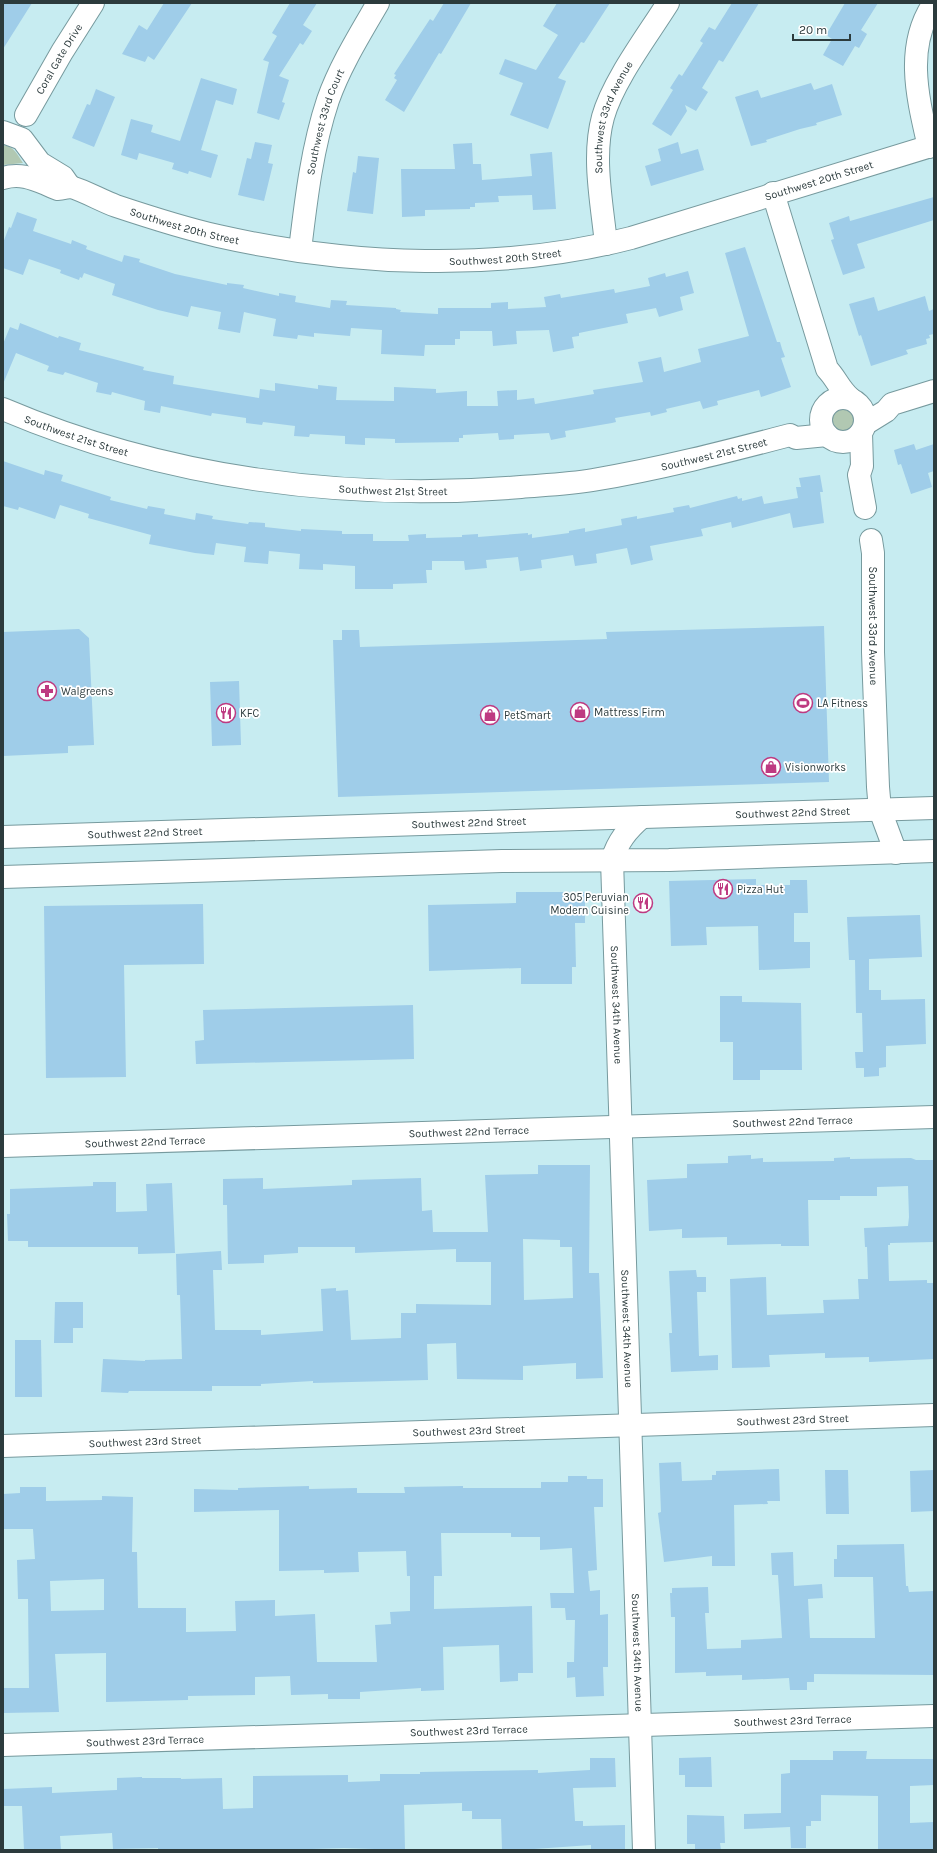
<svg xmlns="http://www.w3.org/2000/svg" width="937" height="1853" font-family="Karla,sans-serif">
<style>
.green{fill:#b1c8b2}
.building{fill:#9fcde9;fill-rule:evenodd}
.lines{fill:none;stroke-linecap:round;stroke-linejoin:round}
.minor-casing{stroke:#779a9e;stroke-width:24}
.major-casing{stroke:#779a9e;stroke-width:24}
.minor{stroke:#fff;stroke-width:22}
.major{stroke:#fff;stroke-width:22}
.labels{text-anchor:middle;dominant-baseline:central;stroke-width:3.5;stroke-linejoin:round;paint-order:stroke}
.street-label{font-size:11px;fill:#2c3b3d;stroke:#fff}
.poi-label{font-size:11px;fill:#2c3b3d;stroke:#fff;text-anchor:start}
</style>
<rect width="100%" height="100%" fill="#c7ecf1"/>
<g class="green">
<path d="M3,145C15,147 17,154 23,163L3,165Z"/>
<circle cx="842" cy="420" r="12"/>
</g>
<g class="building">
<path d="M3,3H32L3,49Z"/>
<path d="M164,3H192L154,60L148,56L145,62L122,54L139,25L147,30Z"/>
<path d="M290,3H317L303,25L312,31L303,45L300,43L279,76L289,80L282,102L285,103L279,120L257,113L269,62L263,60L277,36L272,33Z"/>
<path d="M444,3H471L441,54L439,53L404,112L385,100L397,80L394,78L396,75L394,74L430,19L433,21Z"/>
<path d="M557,3H610L584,43L581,42L558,78L566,81L548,129L510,115L523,83L499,74L505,59L536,70L558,35L543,26Z"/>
<path d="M732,3H759L723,62L719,60L702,88L708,92L696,111L685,105L687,111L671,136L652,124L673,90L670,88L679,74L682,76L703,43L700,41L709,27L715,30Z"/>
<path d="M845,3H878L861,30L867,34L859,48L855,46L843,66L823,55L832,39L826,35Z"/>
<path d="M201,78L237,89L233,105L216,100L201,150L218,155L211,178L189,171L188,174L172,169L174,163L139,153L137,160L121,155L131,119L153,125L151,132L180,141Z"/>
<path d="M811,83L814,90L832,84L842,115L816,123L817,125L800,129L766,140L767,142L751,146L735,97L758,90L761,98Z"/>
<path d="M96,89L115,97L94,147L72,138L87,104L90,105Z"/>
<path d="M255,142L272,145L268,163L273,164L264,201L238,195L247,158L251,159Z"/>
<path d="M678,142L681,154L698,149L704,170L651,186L645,166L661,161L658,149Z"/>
<path d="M472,143L473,164H481L482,180L532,176L530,154L552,152L556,209L533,210L532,195L498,196L499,202L475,203V207H470V209L425,210V216L402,217L401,169H455L453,144Z"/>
<path d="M358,156L379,158L373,214L347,211L353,172L356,173Z"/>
<path d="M934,197V220L857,244L865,268L843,275L831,240L834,239L829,223L849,216L850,221Z"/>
<path d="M17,212L37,219L33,231L71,244L72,240L87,246L86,249L122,262L124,255L140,259L139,262L175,274L227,285V283L244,285L243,288L279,296V293L296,296L295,302L330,308L331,300L347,301L346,305L396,308V309L401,310L400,312L438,314V308H491V303L508,302V309L546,307L544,297L560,294L561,298L614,289L615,293L650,286L648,278L665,273L666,277L688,271L694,293L680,297L683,310L659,317L656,308L626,314L628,323L579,333V336L572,337L574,348L553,352L549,330L516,331L517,344L493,346L492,331H460V339H455V345H425L424,356L381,354L382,330L351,328L350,336L314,333V337L298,335L297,339L273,336L276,319L244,312L240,333L218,329L221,312L191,306L188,317L158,310L112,295L115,284L84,273L82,278L80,277L79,280L60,273L61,270L29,259L23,275L3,268V243L9,227L11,228Z"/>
<path d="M745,247L777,342H780L782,349L785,357L781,358L791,387L761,397L759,390L717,401L718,405L703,409L700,401L666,409L667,412L651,416L650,412L615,418L616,422L612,423L565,431L566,437L551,440L549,433L514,435V439L499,440L498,433L463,435V438H459V442L395,443V439L365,438V445L345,444V436L310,434L309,437L294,436L295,426L263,422L262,425L246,423V418L212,413L211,416L161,406L160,413L144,410L145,401L112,392L111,395L96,392L98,383L65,372L63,375L47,371L49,366L16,353L3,384V344L10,327L18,330L20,323L58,338L59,336L81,343L79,350L144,367L143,370L174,376L173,384L259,398L260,389L275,391V383L318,389V385L337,387L336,400L394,401V387L436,389V393L467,391V406H498L497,391L517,390V400L534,398L535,404L594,394L593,390L643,382L638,362L661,357L664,372L701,362L698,349L749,336L725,253Z"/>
<path d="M925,296L929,311L934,309V334L929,335L930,338L926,339L927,344L906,350L908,354L871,366L861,335L859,336L849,304L874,297L878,311Z"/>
<path d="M914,444L916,450L934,444V471L928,473L932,487L911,494L901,464L898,465L894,450Z"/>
<path d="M3,461L44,475L45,470L63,475L61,481L111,497L110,500L147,509L148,506L165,509L164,514L195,520L196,513L213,516L212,519L248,524L249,522L265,523V527L301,531V529L342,531V534H373V541H409L408,535L426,534V538L462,537V535L478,534V537L528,533V535L532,534V538L569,533V531L585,528V532L622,525L621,519L637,516V519L674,512L673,508L689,505L690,508L737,496L738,499L742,498V501L762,496L764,504L798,498L796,487H801L799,478L820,475L823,492H820L824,523L793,528L790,513L732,528L731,522L701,529L703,536L650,546L653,560L631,565L627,548L596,554L597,563L575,566L573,555L541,560L542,568L520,571L518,557L486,560L487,568L465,570L464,561H432V570H426L427,583L393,584V589H355V566L323,564V570L299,569L300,554L269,551L268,564L244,562L246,547L216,543L214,555L195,553L149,544L151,535L88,518L89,514L60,505L55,519L19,507L18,510L3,506Z"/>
<path d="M824,626L829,782L338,797L333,640H342V630H359L360,647L607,639L606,632Z"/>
<path d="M79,629L89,638L94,745L68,746V753L3,756V632Z"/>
<path d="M239,681L241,745L212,746L210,682Z"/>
<path d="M756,879V885H790V880H807L808,913H794V942H810V968L759,970L758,926L706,927L707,945L671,946L669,881Z"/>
<path d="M516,892H585V923H575L576,967H572V984H521V968L429,971L428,905L516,903Z"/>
<path d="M203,904L204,964L124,965L126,1077L46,1078L44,906Z"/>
<path d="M920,915L922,957L869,959V990H881V1000L925,999L926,1044L886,1046V1067L879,1068V1076L864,1077V1068H856L855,1052H863L862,1013H856L855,960H849L847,917Z"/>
<path d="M720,996H742V1002L801,1003L802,1070H760V1080H733V1042H720Z"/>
<path d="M413,1005L414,1059L196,1064L195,1041L204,1040L203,1010Z"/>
<path d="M751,1155V1159L763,1158V1162L834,1161V1158L850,1157V1159L911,1158L916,1160H934V1242L890,1243V1245H888L889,1281L927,1280V1283H934V1359L869,1362V1357L825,1358V1353L769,1355L770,1367L732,1368L730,1279L766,1277L767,1315L824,1313L823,1300L859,1299L858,1279H868L867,1247H865L864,1228L908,1226L909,1217L908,1186L877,1187V1196H840V1200H808L809,1246H781V1244L727,1245V1237L682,1238V1229L649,1231L647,1180L687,1178V1164L728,1163V1156Z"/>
<path d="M538,1165H590L589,1273H599L603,1378L576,1379V1363L523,1366V1380L457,1379L456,1343L427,1344L428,1380L313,1383V1381L261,1384V1386H212V1391H129L128,1393L101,1392L103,1359L145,1361V1360L182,1359L180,1295H177L176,1254L221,1251L222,1270H213L215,1330H261V1335L323,1331L321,1289L336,1288V1291L348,1290L351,1340L401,1338V1313H416V1304L491,1305V1262H456V1249L355,1253V1247H298V1253L264,1255V1263L228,1264L227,1205H223V1179L263,1178V1189L352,1185V1180L421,1178L422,1211L432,1210L433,1232H488L485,1175L538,1174ZM523,1239L560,1240V1247H572L573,1298L524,1300Z"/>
<path d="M93,1182H116V1212L147,1211L146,1184L172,1183L175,1253L138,1254V1247H28V1241H8L7,1214H10V1189L93,1186Z"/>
<path d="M696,1270L697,1277H706V1292H697L699,1356L718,1355V1370L671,1372L669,1333H672L669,1271Z"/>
<path d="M55,1302H83V1328H73V1343H54Z"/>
<path d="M15,1340H41L42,1397H15Z"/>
<path d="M681,1462L682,1481L712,1480V1475H716V1471L779,1469L780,1501H767L768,1504L734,1505L735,1566H712V1556L664,1562L658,1513L661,1512L659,1463Z"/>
<path d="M825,1470H848L849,1514H826Z"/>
<path d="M934,1470V1511L911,1512L910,1471Z"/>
<path d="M568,1476H587V1479H603V1507H594L597,1570L588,1571L590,1591L600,1590V1615L608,1614V1667H603L604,1696L576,1697L575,1677L567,1678V1662H574L575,1620H566L565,1608H551L550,1593H574L572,1548L540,1550V1537H511V1533H441L442,1576H434V1609L532,1606L533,1673H518V1681L500,1682L499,1645L443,1647L444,1690L421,1691V1688L360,1692V1699H328V1694L291,1695L290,1676L255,1677V1695L188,1696V1700L106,1702V1653L55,1654L59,1712L3,1713V1688H29L28,1599H18L17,1560L35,1559L33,1529H3V1494L20,1493V1487H46V1501L102,1500V1496L133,1497L132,1552H137L138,1608H186V1632L236,1631L235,1601L275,1600V1616L315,1614L317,1662H377L375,1625L391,1624L390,1612L410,1611V1576H407L406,1551L358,1552L359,1572L324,1573V1570L279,1571V1510L194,1512V1489L238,1490V1488L309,1486V1489L357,1488V1493H405L404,1487L463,1486V1488H541V1482H568ZM104,1579V1610L51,1611L50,1581Z"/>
<path d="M904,1544L906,1586H908L909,1592L934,1591V1675L814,1674V1682H807V1690H790L789,1678L742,1680V1675L706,1676V1672L675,1673V1617H671L670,1593H672V1588L708,1587L709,1613H705L707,1649L741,1648V1640L782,1638L778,1575H772L771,1553L793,1552L794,1586L822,1584L823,1598L808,1599L810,1638H875L873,1577H834V1559H837V1545Z"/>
<path d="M833,1751H867L866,1759H934V1785L910,1786V1823L934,1822V1850H878V1796L821,1795V1821H811V1826H806V1848H791L790,1827L744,1829V1814L781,1813V1774L790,1773V1760H833Z"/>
<path d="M711,1757L712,1787H685V1775H679V1758Z"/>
<path d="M590,1758H615L616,1787L573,1788L575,1821H583V1826L625,1825V1850H591V1845L534,1849V1850H502L501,1819H472V1811H462V1803L404,1805L405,1850L344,1848L280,1850H158V1848L113,1849L112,1833L60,1836L61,1850H24L22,1806H3V1789L52,1787V1793L117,1790V1778L142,1777V1778H181V1779L222,1778L223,1809L253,1808V1776L348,1775V1782L380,1781V1774H420V1772L538,1770V1773L590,1770Z"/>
<path d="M687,1815L724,1816L725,1843H720L721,1850H695V1844H687Z"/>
</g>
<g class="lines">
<g class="minor-casing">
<g id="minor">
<path id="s1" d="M26,115L62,52L93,3"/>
<path d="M3,132L22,139L40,163L63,177L70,187"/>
<path d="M929,147C918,99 904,47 934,3"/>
<path id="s2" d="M3,178C19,173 32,178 46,184C50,186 55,188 58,189C63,189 67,187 71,187C85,191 102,201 116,206C149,217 183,228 218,236C351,266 499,272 631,238L934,145"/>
<path d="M773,193L827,369C836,378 840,390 850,398"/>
<path id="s3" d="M606,244C602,203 592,157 603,117C613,81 648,35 668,3"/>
<path id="s4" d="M300,250C306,200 312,148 328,100C340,66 360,34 378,3"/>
<circle cx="843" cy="420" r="22"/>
<path id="s5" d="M3,409C165,478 346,502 521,487C545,485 569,484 593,480C659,469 725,452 790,435L796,438L827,435"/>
<path d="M865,424L886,411L892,404L934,391"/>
<path d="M861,433L862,466L859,475L865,508"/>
<path id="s6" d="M871,540L873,553V652L878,787L880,810L896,853"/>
<path id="s7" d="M642,817C627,830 618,841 612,860L644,1850"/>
<path id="s8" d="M3,1146L934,1117"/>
<path id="s9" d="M3,1446L934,1415"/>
<path id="s10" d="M3,1745L934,1716"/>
</g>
</g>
<g class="major-casing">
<g id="major">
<path id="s11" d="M3,837L934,808"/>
<path d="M3,877L502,861L669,860L934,851"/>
</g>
</g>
<use href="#minor" class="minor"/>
<use href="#major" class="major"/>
</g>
<defs>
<g id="pharmacy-ring" transform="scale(1)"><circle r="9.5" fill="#fff" stroke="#be3a81" stroke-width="1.5"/><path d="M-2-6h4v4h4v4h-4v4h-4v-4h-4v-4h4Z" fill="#be3a81"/></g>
<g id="stadium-ring" transform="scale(1)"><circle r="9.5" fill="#fff" stroke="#be3a81" stroke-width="1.5"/><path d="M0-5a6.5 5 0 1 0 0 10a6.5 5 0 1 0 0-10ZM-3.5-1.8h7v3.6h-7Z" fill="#be3a81"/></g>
<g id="shop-ring" transform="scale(1)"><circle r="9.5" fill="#fff" stroke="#be3a81" stroke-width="1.5"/><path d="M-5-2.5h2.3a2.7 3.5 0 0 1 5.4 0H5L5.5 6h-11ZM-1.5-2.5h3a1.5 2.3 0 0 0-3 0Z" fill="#be3a81"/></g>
<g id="restaurant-ring" transform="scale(1)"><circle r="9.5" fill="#fff" stroke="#be3a81" stroke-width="1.5"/><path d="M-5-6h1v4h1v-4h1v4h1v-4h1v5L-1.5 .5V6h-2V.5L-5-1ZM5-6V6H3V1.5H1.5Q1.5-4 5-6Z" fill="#be3a81"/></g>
</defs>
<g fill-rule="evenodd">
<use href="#pharmacy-ring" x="47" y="691"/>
<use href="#stadium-ring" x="803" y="703"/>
<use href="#shop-ring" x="580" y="712"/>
<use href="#restaurant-ring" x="226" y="713"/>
<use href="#shop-ring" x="490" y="715"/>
<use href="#shop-ring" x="771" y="767"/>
<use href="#restaurant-ring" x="723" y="889"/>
<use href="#restaurant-ring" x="643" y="903"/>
</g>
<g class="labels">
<g class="street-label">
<text stroke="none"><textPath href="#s1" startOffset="65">Coral Gate Drive</textPath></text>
<text stroke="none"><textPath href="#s3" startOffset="130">Southwest 33rd Avenue</textPath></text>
<text stroke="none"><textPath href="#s4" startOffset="131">Southwest 33rd Court</textPath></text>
<text stroke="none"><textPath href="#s2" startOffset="839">Southwest 20th Street</textPath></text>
<text stroke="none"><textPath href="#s2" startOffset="191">Southwest 20th Street</textPath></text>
<text stroke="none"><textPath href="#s2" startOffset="515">Southwest 20th Street</textPath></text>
<text stroke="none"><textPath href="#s5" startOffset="78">Southwest 21st Street</textPath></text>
<text stroke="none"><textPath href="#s5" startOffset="725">Southwest 21st Street</textPath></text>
<text stroke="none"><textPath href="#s5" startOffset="401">Southwest 21st Street</textPath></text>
<text stroke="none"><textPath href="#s6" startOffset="86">Southwest 33rd Avenue</textPath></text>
<text stroke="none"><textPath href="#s11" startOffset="790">Southwest 22nd Street</textPath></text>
<text stroke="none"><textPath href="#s11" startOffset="466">Southwest 22nd Street</textPath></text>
<text stroke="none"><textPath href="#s11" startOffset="142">Southwest 22nd Street</textPath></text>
<text stroke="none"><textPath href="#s7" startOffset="198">Southwest 34th Avenue</textPath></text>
<text stroke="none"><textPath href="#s8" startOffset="790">Southwest 22nd Terrace</textPath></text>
<text stroke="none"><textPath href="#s8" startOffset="466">Southwest 22nd Terrace</textPath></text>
<text stroke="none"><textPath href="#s8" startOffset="142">Southwest 22nd Terrace</textPath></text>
<text stroke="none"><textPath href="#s7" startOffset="522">Southwest 34th Avenue</textPath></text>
<text stroke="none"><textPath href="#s9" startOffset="790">Southwest 23rd Street</textPath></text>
<text stroke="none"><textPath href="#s9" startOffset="466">Southwest 23rd Street</textPath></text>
<text stroke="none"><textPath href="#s9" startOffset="142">Southwest 23rd Street</textPath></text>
<text stroke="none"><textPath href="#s7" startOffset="846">Southwest 34th Avenue</textPath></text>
<text stroke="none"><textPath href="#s10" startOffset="790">Southwest 23rd Terrace</textPath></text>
<text stroke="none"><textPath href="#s10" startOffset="466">Southwest 23rd Terrace</textPath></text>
<text stroke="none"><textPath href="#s10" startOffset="142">Southwest 23rd Terrace</textPath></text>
</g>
<g class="poi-label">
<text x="61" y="691">Walgreens</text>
<text x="817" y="703">LA Fitness</text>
<text x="594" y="712">Mattress Firm</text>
<text x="240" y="713">KFC</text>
<text x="504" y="715">PetSmart</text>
<text x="785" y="767">Visionworks</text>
<text x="737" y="889">Pizza Hut</text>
<text x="629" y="897" text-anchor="end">305 Peruvian<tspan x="629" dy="13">Modern Cuisine</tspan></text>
</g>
</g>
<rect width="937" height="1853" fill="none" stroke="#2c3b3d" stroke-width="8"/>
<path d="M793 34v6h57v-6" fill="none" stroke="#2c3b3d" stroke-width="2"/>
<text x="799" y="34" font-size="12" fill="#2c3b3d" stroke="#ffffff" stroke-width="3" paint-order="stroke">20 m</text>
</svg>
